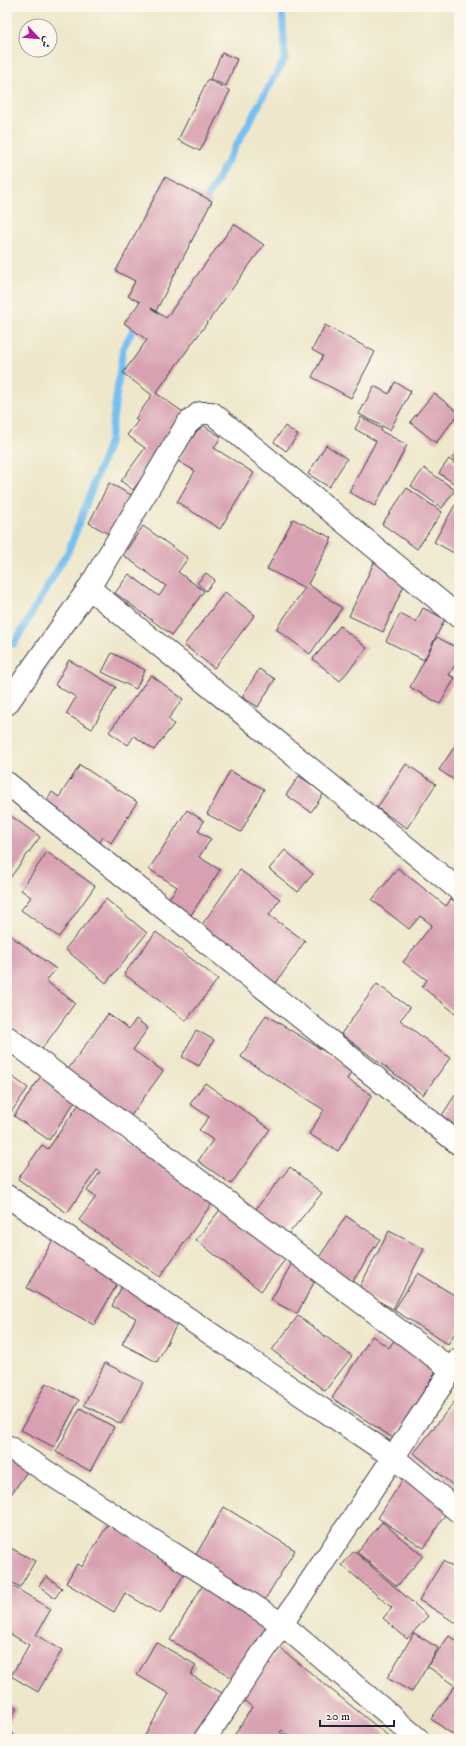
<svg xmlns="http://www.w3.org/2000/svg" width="466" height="1746" font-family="'IM FELL DW Pica',Amiri,serif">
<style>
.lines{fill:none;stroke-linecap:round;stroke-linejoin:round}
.stream{stroke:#76c0ef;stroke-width:7}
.building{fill:#d8a1b1}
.minor-casing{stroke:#414051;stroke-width:24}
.tertiary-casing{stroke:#414051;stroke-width:24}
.minor{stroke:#fff;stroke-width:22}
.tertiary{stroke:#fff;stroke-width:22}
</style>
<rect width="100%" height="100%" fill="#fbf7ec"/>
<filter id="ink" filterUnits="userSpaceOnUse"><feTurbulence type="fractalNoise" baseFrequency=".025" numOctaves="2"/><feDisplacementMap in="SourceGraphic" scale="8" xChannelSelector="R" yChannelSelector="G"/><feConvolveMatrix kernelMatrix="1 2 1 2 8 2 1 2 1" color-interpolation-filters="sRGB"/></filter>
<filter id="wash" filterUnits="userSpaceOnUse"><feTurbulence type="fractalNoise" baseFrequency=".012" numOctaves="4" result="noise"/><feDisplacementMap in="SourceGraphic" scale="16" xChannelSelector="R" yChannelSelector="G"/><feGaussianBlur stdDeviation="0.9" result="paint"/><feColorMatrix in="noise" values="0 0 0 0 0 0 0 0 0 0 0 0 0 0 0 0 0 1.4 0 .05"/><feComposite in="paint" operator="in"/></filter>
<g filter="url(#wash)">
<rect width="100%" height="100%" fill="#eee7cb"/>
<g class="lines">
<g class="stream">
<path d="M203,205L285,58L282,7"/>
<path d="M14,644L69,550L110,441L123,348L137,323"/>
</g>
</g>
<g id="blocks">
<g class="building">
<path d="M222,53L237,59L226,86L210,79Z"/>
<path d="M208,79L230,91L200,151L178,140Z"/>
<path d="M165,177L212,201L156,311L151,308L166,318L234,224L264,245L156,393L187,415L133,490L121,481L145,448L127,435L138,421L135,419L152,395L123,373L147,340L124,323L140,302L128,296L135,281L116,271Z"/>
<path d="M325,325L375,352L351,398L312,377L323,356L312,350Z"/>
<path d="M395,382L411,391L390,430L359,414L374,386L389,394Z"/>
<path d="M434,393L459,413L436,443L410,422Z"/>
<path d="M361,417L382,429L381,431L407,445L375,506L349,492L376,441L355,429Z"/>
<path d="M201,424L221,437L214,448L254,473L220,529L177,502L195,471L178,461Z"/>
<path d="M285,426L298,435L286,451L274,442Z"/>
<path d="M326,445L347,459L329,487L308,474Z"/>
<path d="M459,449V463L452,458Z"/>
<path d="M449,459L459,466V487L439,473Z"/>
<path d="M424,468L455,490L442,508L411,486Z"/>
<path d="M109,483L133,496L112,536L89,523Z"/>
<path d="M407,488L442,512L417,549L382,524Z"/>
<path d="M455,505L459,507V544L454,553L434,542Z"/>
<path d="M293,519L332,538L308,584L342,608L310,654L276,629L305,588L267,569Z"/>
<path d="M143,526L188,558L178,572L204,591L172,635L115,593L129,574L159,596L166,586L123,555Z"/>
<path d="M377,556L410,572L383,632L349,616Z"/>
<path d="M206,573L215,580L206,591L197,583Z"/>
<path d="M225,592L255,615L214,668L184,645Z"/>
<path d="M423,608L445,619L424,660L386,641L400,614L416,622Z"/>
<path d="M340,626L367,648L340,681L313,659Z"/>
<path d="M437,637L459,649V658L449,675L455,678L440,704L410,687Z"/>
<path d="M112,653L145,670L136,689L102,672Z"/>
<path d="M69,660L116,687L92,729L66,714L76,697L55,685Z"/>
<path d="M259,669L275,679L258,707L242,697Z"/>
<path d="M151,675L183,699L168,719L174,724L154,750L134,736L128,745L109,732Z"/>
<path d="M459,740V783L439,770Z"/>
<path d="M406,764L436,784L407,828L377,808Z"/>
<path d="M80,765L137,802L111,843L103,837L96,848L39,811L52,792L59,797Z"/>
<path d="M230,771L264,789L241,832L207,814Z"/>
<path d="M299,776L324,793L311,812L286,795Z"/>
<path d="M187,810L204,821L198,831L211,839L199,857L220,870L189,918L166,903L177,887L149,869Z"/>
<path d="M7,813L40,837L7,882Z"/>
<path d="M285,850L313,874L298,892L269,869Z"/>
<path d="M47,852L95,886L59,937L21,910L31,897L21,890Z"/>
<path d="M398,868L446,906L451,899L459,904V1016L422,987L427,980L403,962L432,925L420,916L409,929L372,900Z"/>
<path d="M240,870L280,899L269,915L305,941L276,983L199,929Z"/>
<path d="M106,899L147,933L106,983L65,949Z"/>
<path d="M156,932L218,979L186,1021L124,974Z"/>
<path d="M7,933L56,969L46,981L75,1003L42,1049L7,1023Z"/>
<path d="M377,984L410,1008L400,1020L450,1058L423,1095L341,1034Z"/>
<path d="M108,1014L129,1029L136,1019L148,1028L133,1050L163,1071L130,1117L66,1072Z"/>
<path d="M266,1015L353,1069L347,1079L372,1095L338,1151L309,1134L324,1110L241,1057Z"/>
<path d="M196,1030L214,1040L199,1066L182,1057Z"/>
<path d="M7,1073L28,1088L7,1118Z"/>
<path d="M41,1076L76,1100L49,1140L14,1116Z"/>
<path d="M205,1083L270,1129L231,1184L198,1161L213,1140L199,1130L209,1117L190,1104Z"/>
<path d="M459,1089V1133L439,1120Z"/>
<path d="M79,1104L215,1199L160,1277L79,1220L96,1197L87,1191L100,1172L97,1170L67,1213L18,1179L42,1145L48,1149Z"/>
<path d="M290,1167L322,1193L286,1237L254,1211Z"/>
<path d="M223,1206L288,1256L261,1291L196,1240Z"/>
<path d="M346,1216L380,1239L353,1281L318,1259Z"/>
<path d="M389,1231L424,1249L393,1309L358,1290Z"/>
<path d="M57,1232L125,1270L94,1325L27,1288Z"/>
<path d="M292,1263L317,1277L297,1314L271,1300Z"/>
<path d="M418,1273L459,1298V1326L448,1344L394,1310Z"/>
<path d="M126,1278L185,1309L157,1362L122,1344L136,1318L112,1306Z"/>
<path d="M298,1316L352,1356L325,1391L272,1350Z"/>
<path d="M372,1336L389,1348L396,1337L440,1366L393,1438L332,1398Z"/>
<path d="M105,1363L143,1382L121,1424L84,1405Z"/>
<path d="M46,1383L79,1400L54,1447L21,1430Z"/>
<path d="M459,1396V1490L414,1453Z"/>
<path d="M80,1408L114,1427L90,1471L56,1452Z"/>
<path d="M7,1453L29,1469L7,1500Z"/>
<path d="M403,1479L448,1510L424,1548L378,1518Z"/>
<path d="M224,1507L295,1550L261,1606L191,1563Z"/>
<path d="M382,1522L423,1556L397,1586L357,1552Z"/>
<path d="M108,1524L186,1571L160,1614L125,1593L114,1612L66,1583L77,1564L82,1567Z"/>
<path d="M7,1546L35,1561L20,1587L7,1580Z"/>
<path d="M354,1551L428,1616L407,1639L383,1618L392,1608L342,1565Z"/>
<path d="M443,1561L459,1571V1625L419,1600Z"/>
<path d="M46,1576L62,1588L55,1598L39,1586Z"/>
<path d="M7,1583L51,1609L36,1635L62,1650L38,1692L11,1676L29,1645L7,1632Z"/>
<path d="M203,1585L269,1623L236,1680L170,1640Z"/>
<path d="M414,1633L438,1648L412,1692L387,1678Z"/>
<path d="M449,1636L459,1643V1739L431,1719L455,1686L427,1666Z"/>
<path d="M156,1642L196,1665L191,1675L229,1697L205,1739H143L169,1694L137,1675Z"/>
<path d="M280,1648L392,1739H292L282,1730L280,1732L291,1739H232L252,1707L240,1697Z"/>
<path d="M7,1702L17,1708L7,1725Z"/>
<path d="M7,1730L14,1734L10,1739H7Z"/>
</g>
</g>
</g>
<g filter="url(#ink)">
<use href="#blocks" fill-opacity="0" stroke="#414051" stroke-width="1"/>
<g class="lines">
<g class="minor-casing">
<g id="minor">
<path d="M89,588L459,890"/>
<path d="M7,704L89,588L187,424L200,413H212L459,617"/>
<path d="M7,783L459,1144"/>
<path d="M7,1037L452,1370"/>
<path d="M7,1196L393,1457L459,1512"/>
<path d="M7,1446L282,1624L418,1739"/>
</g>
</g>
<g class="tertiary-casing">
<path id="tertiary" d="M205,1739L459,1359"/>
</g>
<use href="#minor" class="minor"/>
<use href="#tertiary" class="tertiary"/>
</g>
</g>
<rect width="466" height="1746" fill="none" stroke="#fbf7ec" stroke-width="24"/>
<g transform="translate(38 38) rotate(116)"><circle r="19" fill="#fbf7ec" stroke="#a4a2a5"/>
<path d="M0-3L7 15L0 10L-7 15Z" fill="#b5179e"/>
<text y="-6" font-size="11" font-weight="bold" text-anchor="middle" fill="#22223b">ش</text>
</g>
<path d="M320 1720v6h74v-6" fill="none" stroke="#22223b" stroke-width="2"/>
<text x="326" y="1720" font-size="12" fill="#22223b" stroke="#fbf7ec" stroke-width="3" paint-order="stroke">20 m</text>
</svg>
